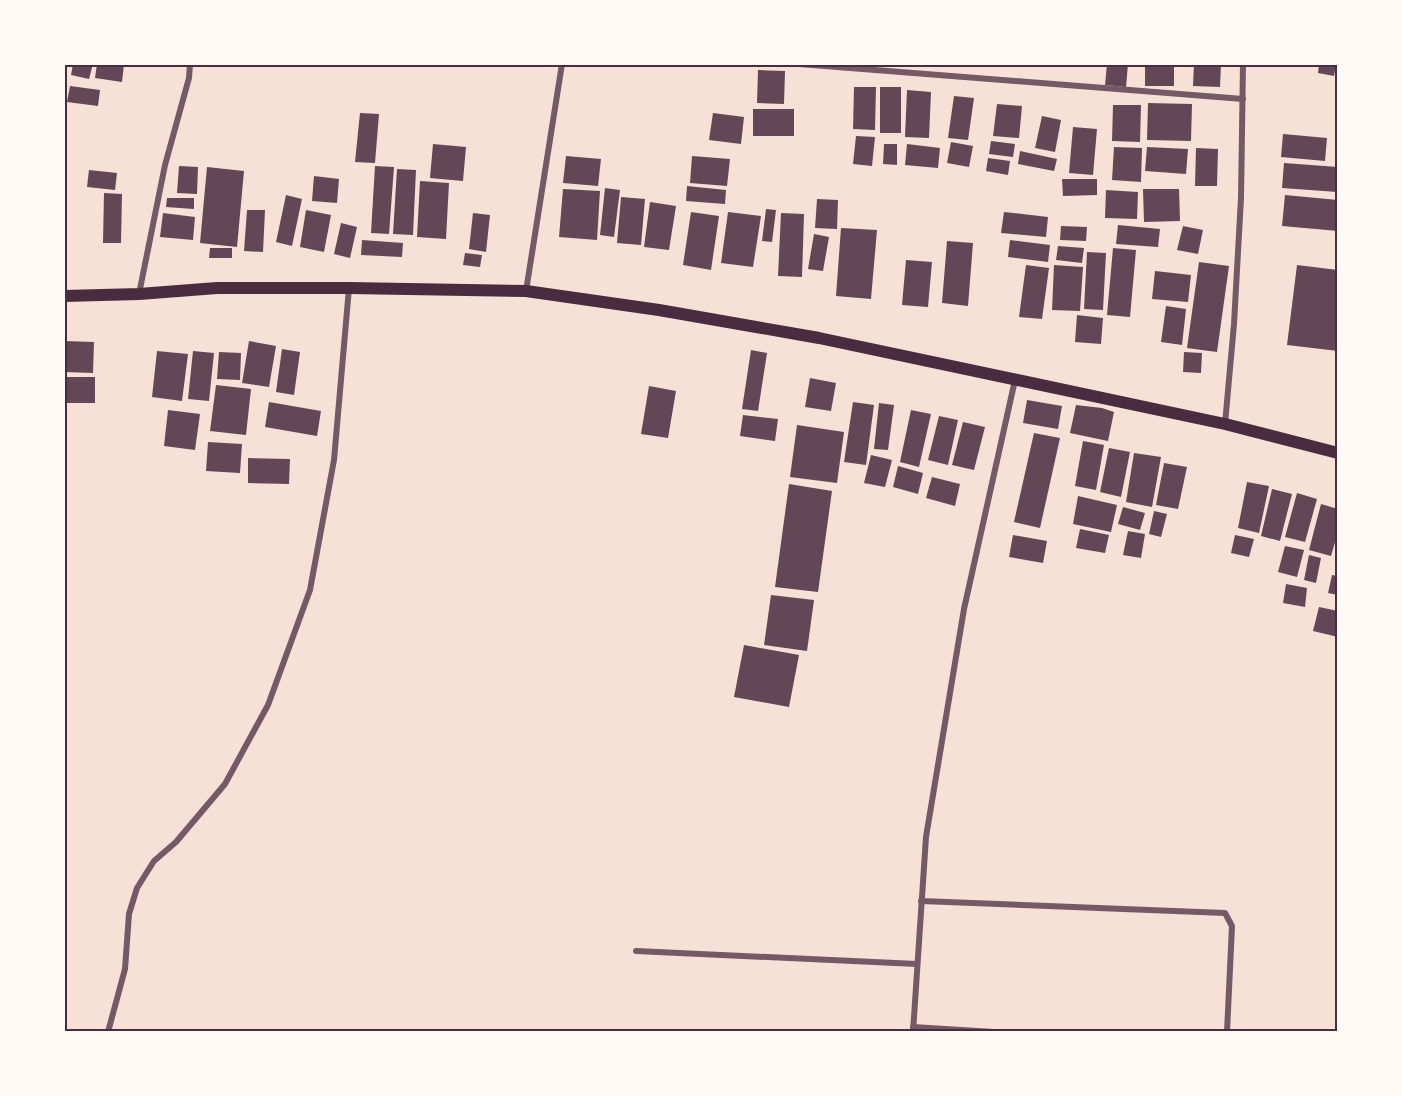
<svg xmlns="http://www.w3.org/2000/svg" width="1402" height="1096" font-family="Montserrat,sans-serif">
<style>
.building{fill:#644757}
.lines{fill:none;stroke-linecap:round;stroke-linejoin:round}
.minor{stroke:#755966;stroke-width:6}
.secondary{stroke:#4a2c40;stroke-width:12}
.neatline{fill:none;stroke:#4a2c40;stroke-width:2}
</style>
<rect width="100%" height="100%" fill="#f7e1d7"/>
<g class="building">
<path d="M73,64H93L89,79L71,75Z"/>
<path d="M97,64H124L122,82L95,78Z"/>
<path d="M1107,64H1128L1126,87L1105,85Z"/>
<rect x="1145" y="64" width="29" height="22"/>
<path d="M1194,64H1221L1220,87L1193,86Z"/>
<path d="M1319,64H1336L1334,76L1318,73Z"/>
<path d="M758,70L785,71L784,104L757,103Z"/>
<path d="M70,86L100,90L98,106L67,102Z"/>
<path d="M854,87H876L875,130L853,129Z"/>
<rect x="880" y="87" width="21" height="46"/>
<path d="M907,90L931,92L929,138L905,137Z"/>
<path d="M954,96L974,98L968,140L948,138Z"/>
<path d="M1148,103L1192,104L1191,141L1147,140Z"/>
<path d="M997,104L1022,106L1019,138L993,136Z"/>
<path d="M1113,105H1141L1140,142L1112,141Z"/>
<rect x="753" y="109" width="41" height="27"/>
<path d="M360,113L379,114L375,163L355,162Z"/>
<path d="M713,113L744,117L741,144L709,140Z"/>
<path d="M1042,116L1061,120L1055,152L1035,148Z"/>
<path d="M1073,127L1097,129L1093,175L1069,173Z"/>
<path d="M1283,134L1327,138L1325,161L1281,157Z"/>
<path d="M856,136L875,137L872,166L853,164Z"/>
<path d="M991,141L1015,144L1013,157L989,154Z"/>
<path d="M951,142L973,146L969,167L947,163Z"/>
<path d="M433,144L466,147L463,181L430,178Z"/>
<path d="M884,144H897V165L883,164Z"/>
<path d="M907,144L940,148L938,168L905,165Z"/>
<path d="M1114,147L1142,148L1141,182L1112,180Z"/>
<path d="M1147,147L1188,149L1186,174L1145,171Z"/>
<path d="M1196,148L1218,149L1217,186H1195Z"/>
<path d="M1020,151L1057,159L1054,171L1018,164Z"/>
<path d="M566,156L601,159L598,186L563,183Z"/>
<path d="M692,156L730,159L727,186L690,183Z"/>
<path d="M988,158L1010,161L1008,175L986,171Z"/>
<path d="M1284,163L1338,167L1337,192L1282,188Z"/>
<path d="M179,166L198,167L197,194L177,193Z"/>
<path d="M375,166L394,167L389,234L371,233Z"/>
<path d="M207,167L244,171L237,247L200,243Z"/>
<path d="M397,169L416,170L413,235L393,234Z"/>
<path d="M89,170L117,173L115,190L87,187Z"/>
<path d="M314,176L339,179L337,203L312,201Z"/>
<path d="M1062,179H1097V195L1063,196Z"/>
<path d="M420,181L449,183L446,239L417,237Z"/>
<path d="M687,186L726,190L725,204L686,201Z"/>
<path d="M605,188L620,190L614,237L600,235Z"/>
<path d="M563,189L600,191L597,240L559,237Z"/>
<path d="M1143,189H1179L1180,221L1144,222Z"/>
<path d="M1106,190L1138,192L1137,219L1105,218Z"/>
<path d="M104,193L122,194L121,243H103Z"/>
<path d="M286,195L302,199L292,246L276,242Z"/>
<path d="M1285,195L1338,200V231L1282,226Z"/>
<path d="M621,197L645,199L641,245L617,243Z"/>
<path d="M167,198H194V209L166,207Z"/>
<path d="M817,199L838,200L837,229L815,228Z"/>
<path d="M650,202L676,206L669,250L644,247Z"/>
<path d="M766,209L776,210L772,242L762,241Z"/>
<path d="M247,210H265L263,252L244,251Z"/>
<path d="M306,210L331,215L324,252L300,247Z"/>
<path d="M691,212L719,216L711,270L683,265Z"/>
<path d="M728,212L761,216L753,267L721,263Z"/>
<path d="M1004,212L1048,217L1046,237L1001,233Z"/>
<path d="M163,213L195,217L193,240L160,237Z"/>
<path d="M473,213L490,215L486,252L469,249Z"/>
<path d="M781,213L804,214L802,277L778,276Z"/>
<path d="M341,223L357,227L350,258L334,254Z"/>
<path d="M1118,225L1160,229L1158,247L1116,244Z"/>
<path d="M1061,226L1087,227L1086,241L1060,240Z"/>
<path d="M1183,226L1203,230L1198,254L1177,250Z"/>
<path d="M841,228L877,230L871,299L836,296Z"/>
<path d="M814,234L829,237L823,271L808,269Z"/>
<path d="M362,240L403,243L402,257L361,255Z"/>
<path d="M1010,240L1050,245L1048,262L1008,257Z"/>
<path d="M947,241L973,243L968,306L942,303Z"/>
<path d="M1058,246L1084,248L1082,263L1056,260Z"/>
<path d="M210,248H232V258H209Z"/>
<path d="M1113,248L1136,250L1130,317L1107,315Z"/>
<path d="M1087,252L1106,253L1103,310L1084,309Z"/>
<path d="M465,253L482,255L480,267L463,265Z"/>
<path d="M906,260L932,262L928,307L902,305Z"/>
<path d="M1199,262L1229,266L1217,352L1187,348Z"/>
<path d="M1026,265L1049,268L1042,319L1019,317Z"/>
<path d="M1054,265L1083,267L1080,311L1052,310Z"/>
<path d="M1297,265L1338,270V351L1287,345Z"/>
<path d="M1155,271L1191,275L1188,302L1152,299Z"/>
<path d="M1166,306L1186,309L1182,345L1161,342Z"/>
<path d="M1077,315L1103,318L1101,344L1075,342Z"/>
<path d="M64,341L94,342L93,373L64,372Z"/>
<path d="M249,341L276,346L269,387L242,383Z"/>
<path d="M282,349L300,352L294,395L276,392Z"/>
<path d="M751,350L767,353L758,411L742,409Z"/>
<path d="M157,351L188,354L182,401L152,397Z"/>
<path d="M193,351L214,353L209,401L188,399Z"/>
<path d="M219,352L241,353L240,380L217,379Z"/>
<path d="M1184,352L1202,353L1201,373L1183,372Z"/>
<rect x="64" y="377" width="31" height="26"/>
<path d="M810,378L836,383L831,411L805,407Z"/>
<path d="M216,385L251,389L246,435L210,431Z"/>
<path d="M649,386L676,391L668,438L641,434Z"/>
<path d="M1027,400L1062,406L1058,429L1023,423Z"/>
<path d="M269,402L321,411L317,436L265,427Z"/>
<path d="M853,402L874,405L866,465L844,462Z"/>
<path d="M879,403L894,405L888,450L874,449Z"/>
<path d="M1076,405L1102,408L1114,412L1108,441L1070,433Z"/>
<path d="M168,410L200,414L195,450L164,446Z"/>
<path d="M911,410L931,414L919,467L900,462Z"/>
<path d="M743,415L778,419L775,441L740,436Z"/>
<path d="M939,416L958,420L948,465L928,460Z"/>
<path d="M963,422L985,427L974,470L952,465Z"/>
<path d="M797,425L844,432L837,483L790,477Z"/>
<path d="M1034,433L1060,438L1040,528L1014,522Z"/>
<path d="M1083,441L1104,445L1096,490L1075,486Z"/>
<path d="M208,442L242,444L240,473L206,471Z"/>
<path d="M1109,448L1130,452L1121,497L1100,492Z"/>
<path d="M1134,453L1161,457L1152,507L1126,502Z"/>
<path d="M871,455L892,460L885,487L864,483Z"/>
<path d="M248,458L290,459L289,484L248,483Z"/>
<path d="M1164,463L1187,467L1178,509L1156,505Z"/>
<path d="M898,466L923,473L918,494L893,487Z"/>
<path d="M932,477L960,484L955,506L926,498Z"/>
<path d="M1247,482L1269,486L1259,533L1238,528Z"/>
<path d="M789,484L832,491L818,592L775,587Z"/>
<path d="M1272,489L1292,494L1280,541L1261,536Z"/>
<path d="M1297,493L1317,499L1305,542L1285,537Z"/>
<path d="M1078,496L1117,505L1111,532L1073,524Z"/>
<path d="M1321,504L1338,509V532L1331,556L1309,550Z"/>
<path d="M1123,507L1145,513L1140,530L1118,524Z"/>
<path d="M1154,511L1167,514L1161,537L1149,534Z"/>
<path d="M1080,529L1109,535L1105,553L1076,548Z"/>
<path d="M1128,531L1145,534L1141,558L1123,555Z"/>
<path d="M1013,535L1047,541L1043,563L1009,557Z"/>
<path d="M1235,535L1254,539L1249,557L1231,553Z"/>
<path d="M1285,546L1304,550L1297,577L1278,572Z"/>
<path d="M1309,555L1321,558L1316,583L1304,580Z"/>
<path d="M1332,575L1338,576V595L1328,593Z"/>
<path d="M1286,584L1307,588L1305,607L1283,603Z"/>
<path d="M771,595L814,600L807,651L764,645Z"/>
<path d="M1319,607L1338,611V637L1313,631Z"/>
<path d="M744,645L799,655L789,707L734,697Z"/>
</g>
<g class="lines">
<g class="minor">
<path d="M799,64L1243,99"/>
<path d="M526,291L562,64"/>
<path d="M139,294L165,165L189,78L190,64"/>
<path d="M1225,424L1234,324L1241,198L1243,64"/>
<path d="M921,901L1225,913L1232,926L1227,1032"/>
<path d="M636,951L917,964"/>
<path d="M913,1027L994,1032"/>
<path d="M108,1032L125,969L129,914L137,888L154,861L176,842L225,784L268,705L310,590L334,460L349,288"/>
<path d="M913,1032L926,837L964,609L1015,380"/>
</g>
<path class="secondary" d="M64,296L139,294L217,288H349L526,291L659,310L819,338L1225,424L1338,453"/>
</g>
<rect width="1402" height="1096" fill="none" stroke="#fffaf5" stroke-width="132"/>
<rect x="66" y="66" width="1270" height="964" class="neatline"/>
</svg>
